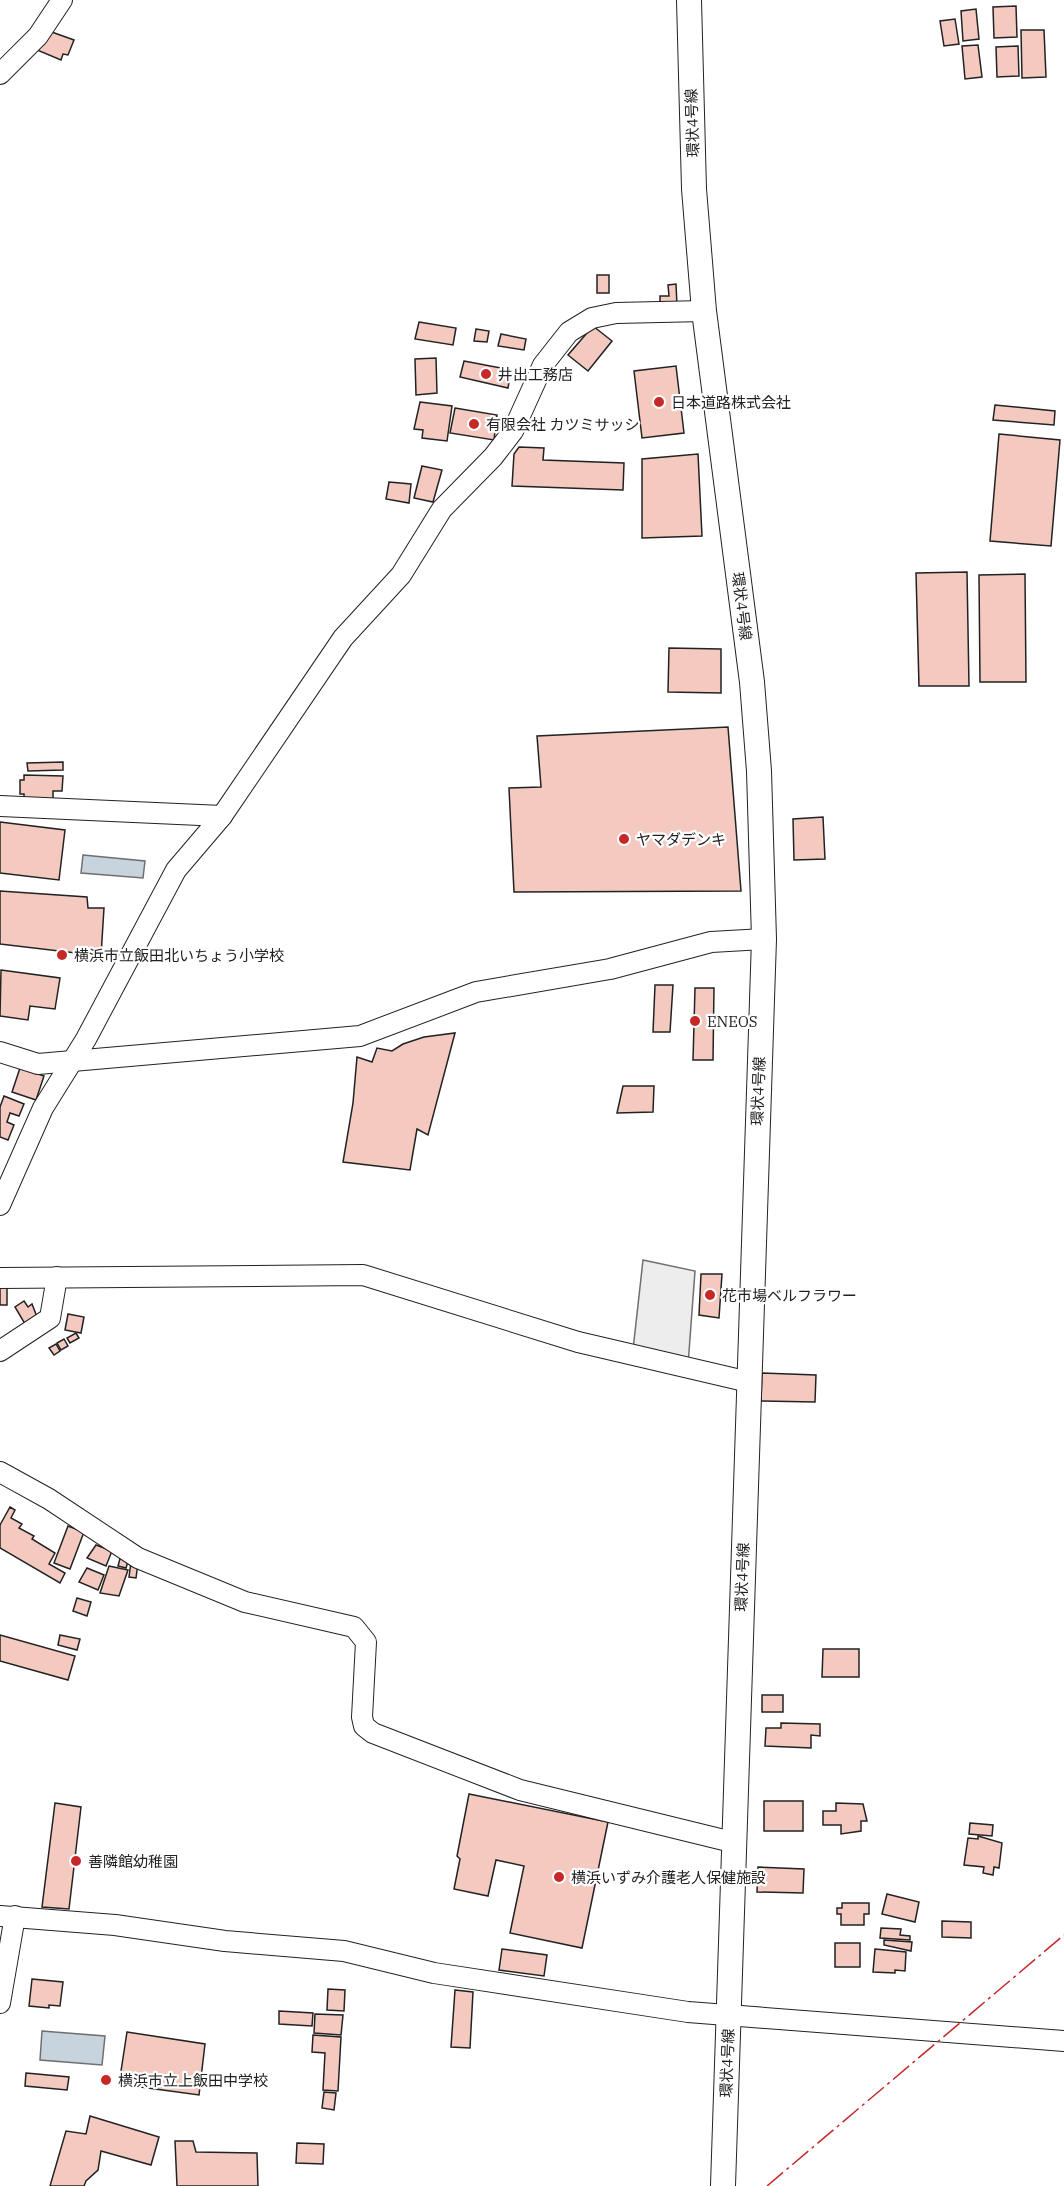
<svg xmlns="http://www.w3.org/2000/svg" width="1064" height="2186" font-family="'IBM Plex Serif','Noto Sans JP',serif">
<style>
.parking{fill:#ededed;stroke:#6f6f6f;stroke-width:1.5}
.water{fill:#c7d3dd;stroke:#6f6f6f;stroke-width:1.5}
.building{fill:#f3c9c0;stroke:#222;stroke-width:1.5}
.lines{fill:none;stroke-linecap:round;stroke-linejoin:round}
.minor-casing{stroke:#222;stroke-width:22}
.major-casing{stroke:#222;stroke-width:26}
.minor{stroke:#fff;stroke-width:20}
.major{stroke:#fff;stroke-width:24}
.power{stroke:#c62828;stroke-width:1.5;stroke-dasharray:21 4.5 3 4.5;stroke-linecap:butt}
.poi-dot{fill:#c62828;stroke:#fff;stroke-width:2}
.labels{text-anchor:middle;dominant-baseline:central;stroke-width:4.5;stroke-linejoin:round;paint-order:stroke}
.street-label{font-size:15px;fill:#222;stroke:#fff}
.poi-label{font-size:15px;fill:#222;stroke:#fff;text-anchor:start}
</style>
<rect width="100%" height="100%" fill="#fff"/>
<path class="parking" d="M643,1260L695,1271L688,1365L633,1350Z"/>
<g class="water">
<path d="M83,855L145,861L143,878L81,873Z"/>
<path d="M42,2031L105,2036L102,2065L40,2060Z"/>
</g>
<g class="building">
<path d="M1016,6L1017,37L994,38L993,7Z"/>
<path d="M976,9L979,39L963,41L961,11Z"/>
<path d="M955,19L959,44L944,46L940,21Z"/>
<path d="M1021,30H1044L1046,77L1022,78Z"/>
<path d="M49,31L74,40L68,55L63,54L61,60L37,50Z"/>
<path d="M978,45L982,77L965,79L962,46Z"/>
<path d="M1018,46L1019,76L997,77L996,47Z"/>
<rect x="597" y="275" width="12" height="18"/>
<path d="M676,284L677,305H660V296H669L668,285Z"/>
<path d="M419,322L456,328L453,345L415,339Z"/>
<path d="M593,326L612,341L588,371L568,355Z"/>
<path d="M476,329L489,331L487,342L474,341Z"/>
<path d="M501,334L526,339L524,350L498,346Z"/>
<path d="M436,358L437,393L416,395L415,359Z"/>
<path d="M464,361L511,370L508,388L460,377Z"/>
<path d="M676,366L684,433L642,438L634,371Z"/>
<path d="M420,402L452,406L447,441L422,438L423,430L414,429Z"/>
<path d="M995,405L1055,411L1054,425L993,420Z"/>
<path d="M455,408L497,415L494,440L450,433Z"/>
<path d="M999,434L1060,440L1051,546L990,541Z"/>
<path d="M519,447L544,448L543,460L624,463L623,490L512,486L514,454Z"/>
<path d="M698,454L702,536L642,538V459Z"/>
<path d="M422,466L442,470L433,502L414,498Z"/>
<path d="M389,482L411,484L409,503L386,499Z"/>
<path d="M967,572L969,686H919L916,573Z"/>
<path d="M1025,574L1026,682H980L979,575Z"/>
<path d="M669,648L721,649V693L668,692Z"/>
<path d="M728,727L741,891L514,892L509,788L541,787L537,736Z"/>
<path d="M63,762V770L28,771L27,763Z"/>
<path d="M24,775L63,776L62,791H53V803H24V794H20V780H24Z"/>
<path d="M823,817L825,859L794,860L793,819Z"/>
<path d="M0,822L65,830L59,880L0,873Z"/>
<path d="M0,891L87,897L88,908H104L101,956L0,944Z"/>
<path d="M1,970L60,978L55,1009L30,1006L28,1020L0,1016Z"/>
<path d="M655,985H673L670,1032H653Z"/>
<path d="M695,988H714L713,1060H693Z"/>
<path d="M455,1033L428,1135L417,1129L410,1170L343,1162L353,1103L357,1057L372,1062L377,1048L392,1051L403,1044L424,1037Z"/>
<path d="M20,1068L44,1076L36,1100L12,1092Z"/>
<path d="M623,1086H654L653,1112L617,1113Z"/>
<path d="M4,1096L24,1104L19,1116L10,1113L7,1122L14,1125L8,1140L0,1137V1107Z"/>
<path d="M701,1274H722L719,1318L699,1315Z"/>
<rect x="0" y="1286" width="7" height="19"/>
<path d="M24,1301L28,1307L32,1304L37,1317L25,1324L15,1307Z"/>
<path d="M68,1314L84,1317L81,1333L65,1330Z"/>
<path d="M76,1333L79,1338L70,1343L67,1338Z"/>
<path d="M64,1339L68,1346L61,1350L57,1343Z"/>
<path d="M56,1344L60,1351L54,1355L49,1348Z"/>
<path d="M762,1373L816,1375L815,1402L761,1401Z"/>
<path d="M10,1507L15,1510L11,1518L22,1524L19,1528L34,1536L32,1539L55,1553L49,1564L65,1573L60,1583L0,1548V1525Z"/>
<path d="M68,1526L84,1532L70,1569L54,1563Z"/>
<path d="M96,1545L112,1551L106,1566L87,1558Z"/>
<path d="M121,1555L129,1558L126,1568L118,1566Z"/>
<path d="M131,1562L138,1563L136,1578L129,1577Z"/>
<path d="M109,1566L128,1570L119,1596L100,1593Z"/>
<path d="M87,1568L104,1575L98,1590L79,1582Z"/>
<path d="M77,1598L91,1602L87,1616L73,1611Z"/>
<path d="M0,1635L75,1656L68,1680L0,1661Z"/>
<path d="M60,1635L80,1639L77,1650L58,1645Z"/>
<path d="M823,1649H859V1677H822Z"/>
<rect x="762" y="1695" width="21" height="17"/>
<path d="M781,1723L820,1724V1736L811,1735V1748L765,1746L766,1728H781Z"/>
<path d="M469,1794L608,1822L582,1948L510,1933L524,1866L496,1860L488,1896L454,1889L460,1859L457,1856Z"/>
<rect x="764" y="1801" width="39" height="30"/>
<path d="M55,1803L81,1807L69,1909L42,1907Z"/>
<path d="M836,1803L863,1804L867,1821H861V1831L841,1834V1825H823V1811H836Z"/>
<path d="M970,1823L993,1825L992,1836L969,1834Z"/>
<path d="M978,1836L1002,1843L999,1868L994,1867L993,1875L983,1873L984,1867L964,1865L968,1838L978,1839Z"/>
<path d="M758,1867L804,1869L803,1893L757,1892Z"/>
<path d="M887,1894L919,1902L915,1922L882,1914Z"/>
<path d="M842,1903H869V1914H864V1925H841V1914H837V1908H842Z"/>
<path d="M942,1921L971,1922V1938L942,1937Z"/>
<path d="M881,1928L901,1929L900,1935L910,1936V1940L880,1938Z"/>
<path d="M884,1940L912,1942L911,1951L884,1945Z"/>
<rect x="835" y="1943" width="25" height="24"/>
<path d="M502,1949L547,1955L544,1976L499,1970Z"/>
<path d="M875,1949L906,1952L905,1971L895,1970V1973L873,1972Z"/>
<path d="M32,1979L63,1982L60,2006L49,2005V2008L29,2006Z"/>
<path d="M328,1989L345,1990L344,2011L327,2010Z"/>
<path d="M455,1990L473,1992L470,2048L451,2047Z"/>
<path d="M279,2011L313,2013L312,2026L279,2024Z"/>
<path d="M315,2014L343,2015L341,2035L314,2033Z"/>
<path d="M127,2032L205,2044L199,2095L119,2084Z"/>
<path d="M313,2035L341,2037L338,2091L323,2090L325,2053L312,2052Z"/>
<path d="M26,2073L69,2077L67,2090L25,2086Z"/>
<path d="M324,2092L336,2093L334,2110L322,2108Z"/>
<path d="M90,2116L159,2137L151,2165L101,2151L98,2170L86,2181L84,2186H50L66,2131L86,2134Z"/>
<path d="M175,2141H193L196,2152L257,2153L258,2186H177Z"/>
<path d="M297,2143L324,2144L323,2164L296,2163Z"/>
</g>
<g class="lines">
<g class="minor-casing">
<g id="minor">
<path d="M0,74L38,36L62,0"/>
<path d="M0,806L222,816"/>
<path d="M0,1052L38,1064L360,1036L476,992L610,969L711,942L764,939"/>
<path d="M0,1205L43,1108L86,1039L176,870L222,816L343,638L401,575L442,509L493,457L513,431L543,365L569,332L592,318L616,313L704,311"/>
<path d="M0,1278L363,1275L578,1342L749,1382"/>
<path d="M0,1351L50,1318L57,1277"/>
<path d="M0,1472L49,1499L138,1558L245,1602L354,1627L366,1642L362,1717L364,1726L373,1733L520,1790L732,1842"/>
<path d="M0,1916L115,1925L225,1941L344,1951L434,1973L688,2012L1064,2041"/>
<path d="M0,2003L15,1916"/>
</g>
</g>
<g class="major-casing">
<path id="major" d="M689,0L694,189L704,311L752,682L759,771L764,939L723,2186"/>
</g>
<use href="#minor" class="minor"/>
<use href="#major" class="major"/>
<path class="power" d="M767,2186L1064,1935"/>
</g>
<g class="poi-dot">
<circle cx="486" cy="374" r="6"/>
<circle cx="659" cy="402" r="6"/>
<circle cx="474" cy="424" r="6"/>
<circle cx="624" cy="839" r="6"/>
<circle cx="62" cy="955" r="6"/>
<circle cx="695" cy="1021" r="6"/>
<circle cx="710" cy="1295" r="6"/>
<circle cx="76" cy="1861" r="6"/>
<circle cx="559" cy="1877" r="6"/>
<circle cx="106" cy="2080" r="6"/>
</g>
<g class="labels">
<g class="street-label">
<text transform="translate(692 123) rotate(-92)">環状4号線</text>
<text transform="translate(742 606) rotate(83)">環状4号線</text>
<text transform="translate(758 1091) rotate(-88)">環状4号線</text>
<text transform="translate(742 1577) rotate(-88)">環状4号線</text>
<text transform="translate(727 2063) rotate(-88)">環状4号線</text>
</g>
<g class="poi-label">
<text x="498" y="374">井出工務店</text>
<text x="671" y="402">日本道路株式会社</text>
<text x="486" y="424">有限会社 カツミサッシ</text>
<text x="636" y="839">ヤマダデンキ</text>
<text x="74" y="955">横浜市立飯田北いちょう小学校</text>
<text x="707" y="1021">ENEOS</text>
<text x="722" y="1295">花市場ベルフラワー</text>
<text x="88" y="1861">善隣館幼稚園</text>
<text x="571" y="1877">横浜いずみ介護老人保健施設</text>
<text x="118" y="2080">横浜市立上飯田中学校</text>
</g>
</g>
</svg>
